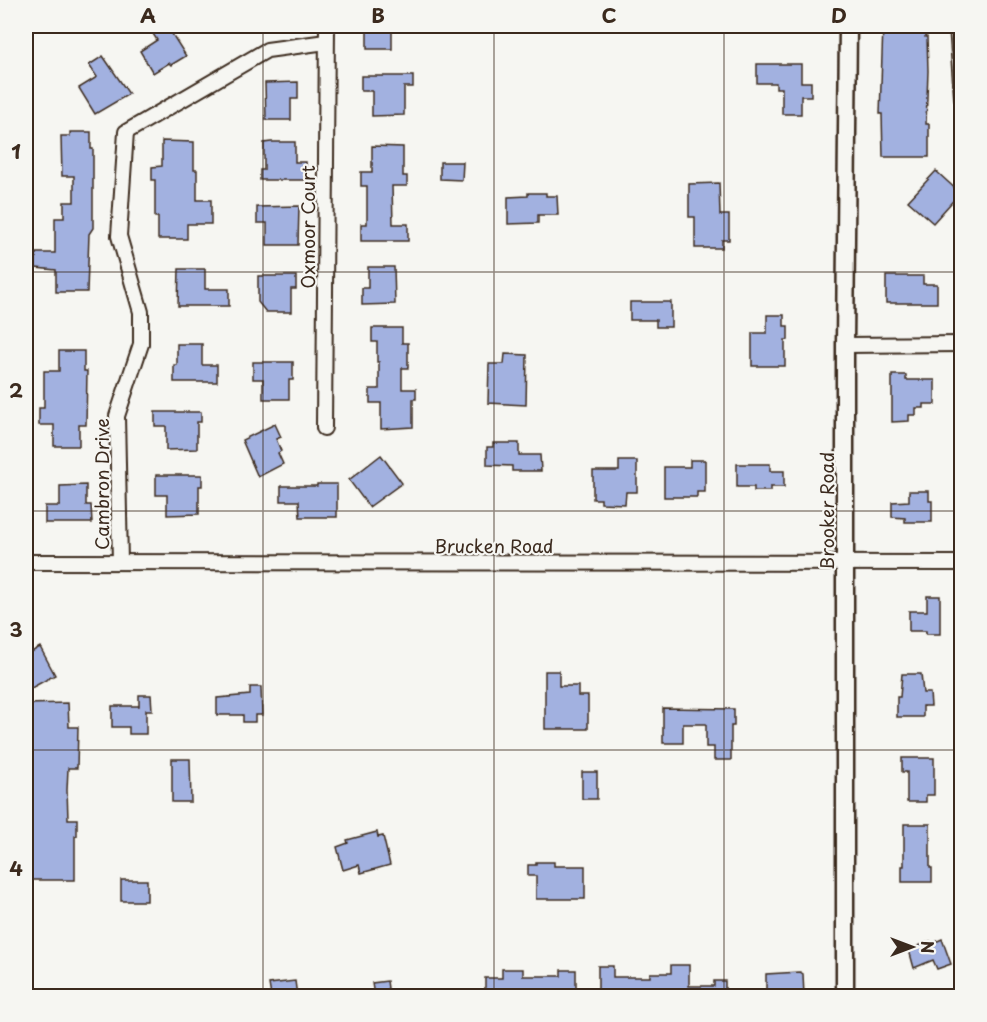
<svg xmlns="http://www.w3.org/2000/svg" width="987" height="1022" font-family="'Playpen Sans',sans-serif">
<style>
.building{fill:#a2b1e0;stroke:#3b2a1e;stroke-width:1.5}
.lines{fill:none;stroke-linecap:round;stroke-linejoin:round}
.minor-casing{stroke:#3b2a1e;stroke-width:18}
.tertiary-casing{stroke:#3b2a1e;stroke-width:21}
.minor{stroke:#f6f6f2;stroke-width:14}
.tertiary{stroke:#f6f6f2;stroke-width:16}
.grid{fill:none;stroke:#3b2a1e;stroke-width:1.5;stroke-opacity:0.55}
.labels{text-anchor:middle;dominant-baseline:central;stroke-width:4.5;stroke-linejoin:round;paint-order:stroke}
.street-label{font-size:18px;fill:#3b2a1e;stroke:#f6f6f2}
.neatline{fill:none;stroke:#3b2a1e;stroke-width:2}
.grid-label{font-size:20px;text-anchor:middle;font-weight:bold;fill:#3b2a1e}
</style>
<rect width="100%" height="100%" fill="#f6f6f2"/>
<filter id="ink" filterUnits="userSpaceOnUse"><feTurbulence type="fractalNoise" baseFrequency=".0167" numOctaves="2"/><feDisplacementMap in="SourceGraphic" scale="12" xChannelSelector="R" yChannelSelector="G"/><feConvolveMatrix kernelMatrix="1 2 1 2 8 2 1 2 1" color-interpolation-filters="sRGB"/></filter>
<g filter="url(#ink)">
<g class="building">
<path d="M148,26H167L186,56L171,65L169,63L153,73L140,51L157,40Z"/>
<rect x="367" y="26" width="25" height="23"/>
<path d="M883,26H925V37H927L928,71L926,124H929V157H883L882,114H880Z"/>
<path d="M103,56L129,94L95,114L79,88L97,77L89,65Z"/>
<path d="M757,64H801V82H811V96H801V114H782V88H776V83H757Z"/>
<path d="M361,76H413V87H404V115L372,116V91H361Z"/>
<path d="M298,82V99H291V120H266L265,83Z"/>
<path d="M70,132H91V149H93V228L89,234L87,292H56V270L36,268V253H55V218H64V202H74V176H62L61,136H70Z"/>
<path d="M162,141L194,142V170H197V200H211V224H187V239H158V217H155V180H152V167L162,166Z"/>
<path d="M271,142H295V162H306V180H260V170H264V143Z"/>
<path d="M372,146L403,147V176H407V186H392L393,224H408V241H361V224H367V186H361V172H372Z"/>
<path d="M440,162H463L462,180L440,179Z"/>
<path d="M936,171L960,193L933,223L908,201Z"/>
<path d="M719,183L720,215H729V240H722V248H695V217H689V184Z"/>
<path d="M528,193H546V196H557L558,215H538V223L508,224V197L528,196Z"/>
<path d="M299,206L298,245H267V223H257V207Z"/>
<path d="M368,267H394L395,304L362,305V288H368Z"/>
<path d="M179,269H205V289H229V306H178Z"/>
<path d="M258,276H296V289H291V312H266L258,302Z"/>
<path d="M886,276H923V284H937V303H886Z"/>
<path d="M630,302H671V327H656V320H630Z"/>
<path d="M767,315H784V326H788V340H785V366H752V333H767Z"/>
<path d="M372,328H402V343H408V368H402V389H416V399H413V427L381,429V403H370V389H379V362H377V342H372Z"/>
<path d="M177,344H202V365H217V382H174V365H177Z"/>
<path d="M59,351H84V371H87L86,425H79V446H54V425H39V408H44V371H59Z"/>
<path d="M505,354L527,355L526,405L488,403L489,364H504Z"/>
<path d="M253,362H293V380H289V399H263V379H253Z"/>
<path d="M892,375H906V380H935V404H924V408H916V415H909V421L892,422Z"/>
<path d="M155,412H201V422H197V449L166,450V426H155Z"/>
<path d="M275,424L281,437L276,439L281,451L278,453L283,464L258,477L242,440Z"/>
<path d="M493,443H519V455H540L541,471H512V466L487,465V447H493Z"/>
<path d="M381,455L402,483L369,507L349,480Z"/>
<path d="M690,460H705V492H697V497H664V467H690Z"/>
<path d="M619,461H637V492H626L625,504L601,503V499H593V471H619Z"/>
<path d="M737,464H770V471H784V487H770V491H754V487H737Z"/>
<path d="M156,475H202V486H199V514L167,515V495H156Z"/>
<path d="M317,484H337V517H300L299,501H281V486H317Z"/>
<path d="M86,485V505H91L92,523H45V506H60V486Z"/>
<path d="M909,491H929V501H932V522H905V518L892,517V502L909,501Z"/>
<path d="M927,596H940V634H926V631H909V611H927Z"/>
<path d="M40,647L55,675L26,691V655Z"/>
<path d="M545,671H559V686H578V696H588V729H545Z"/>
<path d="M902,674H921L923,693H930L931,706H923V717H897V697H900Z"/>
<path d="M250,687H261L262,715H255V722H243V715H217V698L250,695Z"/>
<path d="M139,695H151L152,710H146V734H129V727H112V706H139Z"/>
<path d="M68,703L69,727H78L77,768H68L67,790L68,819H77V836H75V880H27L26,704Z"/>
<path d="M663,708L734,709V726H731V760H714V747H706V724H683V743H663Z"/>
<path d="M902,758H934V795H926V802H907V772H902Z"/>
<path d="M172,759H190L191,802H172Z"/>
<rect x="582" y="772" width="15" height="27"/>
<path d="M904,824H930V868H932V882H902V866H904Z"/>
<path d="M377,832L378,837L383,836L390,865L361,873L359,865L343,870L337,847L348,843L347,840Z"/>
<path d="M536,862H554V866H585V899H536V876H528V865H536Z"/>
<rect x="121" y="880" width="26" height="21"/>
<path d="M942,939L951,964L937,969L933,960L914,968L909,950L930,941L931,944Z"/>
<path d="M671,965H689V986H714V981H725V996H598V966H613V977H650V973H671Z"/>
<path d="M502,969H523V976H561V970H576V996H539V991H517V996H485V978H502Z"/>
<path d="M800,972L803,974L804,996H766V974Z"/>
<path d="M295,981L297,996H271L269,984Z"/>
<path d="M387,981L389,996H374L372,983Z"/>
</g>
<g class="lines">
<g class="minor-casing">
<g id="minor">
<path d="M957,26L962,98"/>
<path d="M845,345L962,344"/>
<path d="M324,428L327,26"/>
<path d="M26,562L962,563"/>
<path d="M120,562L117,416L141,344V312L119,236L126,132L267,50L326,42"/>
</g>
</g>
<g class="tertiary-casing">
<path id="tertiary" d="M845,996V345L848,26"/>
</g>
<use href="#minor" class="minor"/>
<use href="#tertiary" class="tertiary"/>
</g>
</g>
<path class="grid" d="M263,26V996M494,26V996M724,26V996M26,272H962M26,511H962M26,750H962"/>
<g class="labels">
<g class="street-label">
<text transform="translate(307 227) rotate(-90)">Oxmoor Court</text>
<text transform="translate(101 484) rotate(-90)">Cambron Drive</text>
<text transform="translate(826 511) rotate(-90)">Brooker Road</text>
<text x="494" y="545">Brucken Road</text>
</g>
</g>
<rect width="987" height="1022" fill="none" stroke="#f6f6f2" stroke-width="66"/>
<g transform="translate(912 947) rotate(90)" stroke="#f6f6f2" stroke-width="4.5" paint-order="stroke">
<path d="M0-4.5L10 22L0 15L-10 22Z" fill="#3b2a1e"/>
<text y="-9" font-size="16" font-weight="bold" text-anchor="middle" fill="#3b2a1e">N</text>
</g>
<rect x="33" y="33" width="921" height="956" class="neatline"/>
<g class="grid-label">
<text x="148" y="23">A</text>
<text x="378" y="23">B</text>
<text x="609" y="23">C</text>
<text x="839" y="23">D</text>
<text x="16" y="159">1</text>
<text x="16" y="398">2</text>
<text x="16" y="637">3</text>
<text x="16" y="876">4</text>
</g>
</svg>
